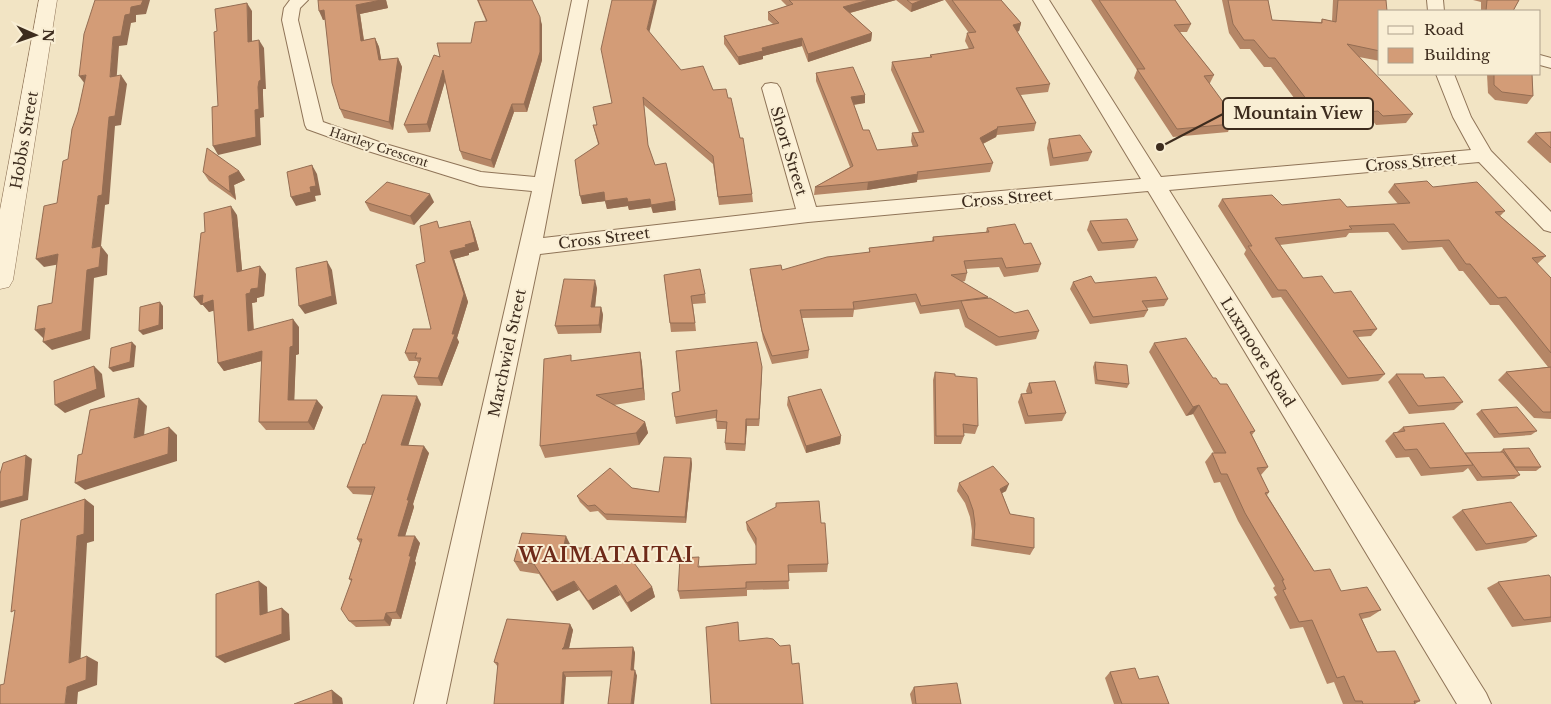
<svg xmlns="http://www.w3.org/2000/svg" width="1551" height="704" font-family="'Libre Baskerville',serif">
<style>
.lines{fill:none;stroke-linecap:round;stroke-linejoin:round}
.minor-casing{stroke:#8f7458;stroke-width:2}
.tertiary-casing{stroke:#8f7458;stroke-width:1}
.minor{fill:#fcf1d8;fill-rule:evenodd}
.tertiary{fill:#fcf1d8;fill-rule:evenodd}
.wall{fill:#b58666}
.shaded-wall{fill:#946d53}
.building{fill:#d39c77;stroke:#946d53}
.labels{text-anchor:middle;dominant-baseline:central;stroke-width:4;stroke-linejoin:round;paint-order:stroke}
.far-street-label{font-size:12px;fill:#3d2c1e;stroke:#f9eed4}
.street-label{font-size:15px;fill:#3d2c1e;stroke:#f9eed4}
.district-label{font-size:20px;font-weight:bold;letter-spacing:1px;fill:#6e2a19;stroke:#f9eed4}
.leader{fill:none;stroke:#3d2c1e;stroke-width:2}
.callout-dot{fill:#3d2c1e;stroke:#f9eed4;stroke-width:2}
.callout{fill:#f9eed4;stroke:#3d2c1e;stroke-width:2}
.callout-label{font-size:16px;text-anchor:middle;font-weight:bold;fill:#3d2c1e}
</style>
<rect width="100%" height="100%" fill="#f2e4c4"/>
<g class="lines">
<g class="minor-casing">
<g id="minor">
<path d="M290,0H308L300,8L298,20L323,122L382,143L481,172L535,177L572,0H588L543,238L796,209L762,88L765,84L771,83L777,84L780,88L816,207L1141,179L1033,0H1049L1161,177L1471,150L1453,117L1436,74H1454L1471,117L1491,151L1551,212V232L1544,230L1479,162L1169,190L1486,693L1491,704H1457L1148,191L808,222L540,254L446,704H414L532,191L480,186L368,151L307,129L305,125L282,20L284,8Z"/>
<path d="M1427,0H1443L1444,11H1428Z"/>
<path d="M1540,55L1551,58V68L1540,65Z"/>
</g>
</g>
<g class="tertiary-casing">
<path id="tertiary" d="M39,0H57L13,280L9,287L0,289V210Z"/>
</g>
<use href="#minor" class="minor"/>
<use href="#tertiary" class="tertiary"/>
</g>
<g class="wall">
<path d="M318,0H386L388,8L360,14L364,40L375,38L379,47L381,60L398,58L402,67L393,130L344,118L340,109L325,19L323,20Z"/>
<path d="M477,0H532L542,25V60L527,112H514L494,168L463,159L460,151L445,81L430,132L408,133L404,125L440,57L471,43L486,21Z"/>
<path d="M781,0H944L911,12L896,0L850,13L872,33L871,41L808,62L802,46L763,56V59L739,65L724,44V36L773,24L768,20V12L787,6Z"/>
<path d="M945,0H1001L1021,23L1019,31L1017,32L1050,84L1048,92L1021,95L1036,123L1034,131L997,135L996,137L983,144L993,163L990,172L917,180V182L867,190L814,195L815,187L850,167L816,81V73L865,95V103L854,105L863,130L877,150L913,147L911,141L912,133L919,132L891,70L892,62L930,58V55L969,49L965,41L967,33H969Z"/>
<path d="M1091,0H1175L1191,24L1187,32H1180L1214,75L1210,83L1209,84L1237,121L1233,129H1229L1228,132L1173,137L1134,78L1137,70Z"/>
<path d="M1222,0H1268L1272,20L1321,22L1322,19L1332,21L1333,0H1386L1380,11V61L1359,57L1413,114L1406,123L1376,125L1372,120L1315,126L1271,67H1264L1250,49H1240L1229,33Z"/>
<path d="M1473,0H1519L1513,11H1481V2Z"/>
<path d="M649,32L681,70L713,90L728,98L740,138L752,194L753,202L719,205L713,164L644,105L648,147L655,165L676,210L653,213L651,207L629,210L628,206L607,209L605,201L582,204L598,144L593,125H596L612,103Z"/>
<path d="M1487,74H1532L1533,96L1527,104L1495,100L1488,93Z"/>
<path d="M1551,132V163H1550L1527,142L1535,133Z"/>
<path d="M1049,139L1092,152L1088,161L1050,166L1047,148Z"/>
<path d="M239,171L245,180L234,185L236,200L209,181L203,172Z"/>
<path d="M1394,184L1433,187L1505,211L1500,216L1546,256L1537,264L1551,278V419L1534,418L1498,380L1506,372L1548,367L1499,305H1490L1463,271H1459L1442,247L1402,250L1388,232L1349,233L1346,237L1280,245L1303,278L1334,293L1377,329L1371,336L1358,337L1385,374L1378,381L1342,385L1281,297L1272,298L1244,254L1246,250L1218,206L1222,199L1282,205L1347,207L1398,204L1388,192Z"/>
<path d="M365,202H434L414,225L370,211Z"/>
<path d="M237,215L242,270L266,274L264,296L257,298V302L252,303L254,330L299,327V354L296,355L294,400L323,407L314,430H266L259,422L262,361L224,371L218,363L214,310L209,312L203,305H201L194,297Z"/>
<path d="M1090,221L1138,240L1134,248L1098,251L1087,230Z"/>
<path d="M440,228L473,229L479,250L469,253V255L454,259L468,302L457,338L459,342L442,386L418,385L414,377L419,364L417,361H409L405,353L431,329L425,262Z"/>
<path d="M987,228L1024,244L1041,264L1038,272L1004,277L999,267L966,269L967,273L965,281L962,282L988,297V298L1039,331L1036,339L996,346L965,327L959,309L920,314L915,302L854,310L853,317L802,318L809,350L808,358L772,364L763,339L751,277L750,269L782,270L869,252V248L932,241L933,237L986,232Z"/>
<path d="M664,275L705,294L706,303L693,304L696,331L671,332Z"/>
<path d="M1073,282L1095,283L1168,299L1164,306L1146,308L1148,310L1144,317L1090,324L1070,289Z"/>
<path d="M597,288L595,307H601L603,315L601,333L558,334L555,326Z"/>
<path d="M1154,343L1213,378L1220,384L1255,431L1252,435L1268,467L1261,475L1269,492L1267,495L1314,571L1341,591L1381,610L1370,617L1362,619L1377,652L1420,701L1415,704H1343L1334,682L1327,684L1303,627L1290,629L1274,597L1277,595L1273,588L1275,586L1238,521L1220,482L1214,483L1205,462L1212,453H1214L1193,414L1186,416L1149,352Z"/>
<path d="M640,352L642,364L645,400L614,405L645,422L648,433L639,445L545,458L540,446L573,361Z"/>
<path d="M1095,362L1129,384L1127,388L1095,384L1093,367Z"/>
<path d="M762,367L759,426H747L745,451L726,450L725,443L726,429H717L716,418L676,424L675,417L680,391Z"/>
<path d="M935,372L978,426L975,434L964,433V436L961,444H934L933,380Z"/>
<path d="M1396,374L1425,378L1463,402L1454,410L1409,414L1388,382Z"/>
<path d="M1029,383L1066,413L1062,421L1025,424L1018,402L1021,394H1027L1026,391Z"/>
<path d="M788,397L841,436L840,444L806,453L787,405Z"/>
<path d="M421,404L408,445L429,453L413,504L414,507L405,536L420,543L415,561L416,563L401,619H392L390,626L356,627L349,621L351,581L349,579L360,543L357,539L372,495L353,494L347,487L365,444Z"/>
<path d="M1481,410L1537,431L1531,435L1494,438L1476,414Z"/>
<path d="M1403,427L1465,454L1500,452L1503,449L1541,467L1536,471H1517L1520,475L1514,479L1477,481L1468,468L1463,472L1421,476L1409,457L1396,458L1385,441L1393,433L1397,432Z"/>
<path d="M691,458L692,464L686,523L607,520L598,511L590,512L580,502L577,496L632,488L659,492Z"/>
<path d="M959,483L1006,491L1002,493L1010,514L1034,548L1030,555L971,546L972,531L970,517L965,503L957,491Z"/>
<path d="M1462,510L1537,536L1526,543L1476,551L1452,517Z"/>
<path d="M746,522L821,523L828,564L827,572L788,573L789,589L747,590V596L680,599L678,591L700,565V566L756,564V546L747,530Z"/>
<path d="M571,546L570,548L590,559L652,587L655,597L631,612L620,595L593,610L579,590L557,601L539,574L520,571L514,561Z"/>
<path d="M1551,578V622L1512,627L1487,588L1498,582Z"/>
<path d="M570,624L573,630L569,648L633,647L635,653L634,670L637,676L566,677L498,667L494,662Z"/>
<path d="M1110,672L1139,679L1169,704H1114L1105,678Z"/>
<path d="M914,687L961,704H912L910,694Z"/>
</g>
<g class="shaded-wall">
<path d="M143,0H150L146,14L136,15V22L131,23L127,45L119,46L116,86L110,77L113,37L125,15L131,7Z"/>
<path d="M381,0H386L388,8L360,14L365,49L361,41L356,5Z"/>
<path d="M654,0H657L648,38L647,29Z"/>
<path d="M869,0H896L842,15L843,7Z"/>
<path d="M922,0H944L911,12L912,4Z"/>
<path d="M247,3L252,11V51L248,42Z"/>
<path d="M324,10L328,19L323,20L319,11Z"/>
<path d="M540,17L542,25V60L527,112L524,104Z"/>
<path d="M1021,23L1019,31L1011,33L1013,25Z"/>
<path d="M872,33L871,41L808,62V54Z"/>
<path d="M375,38L379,47L383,69L379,60Z"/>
<path d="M802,38V46L763,56V59L739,65L738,57L762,48Z"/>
<path d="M259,40L264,48L266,89H263V95L264,117L260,118L261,145L218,155L213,146L255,110L258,87Z"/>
<path d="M398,58L402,67L393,130L389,122Z"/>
<path d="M443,70L446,78L430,132L427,124Z"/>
<path d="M86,75L85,84L79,76Z"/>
<path d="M121,75L127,84L121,125L115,126L109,204L105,205L101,246L108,255L107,275L94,278L90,339L52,350L43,342L87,270L92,248L98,196L109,117Z"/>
<path d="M865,95V103L850,105L851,97Z"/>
<path d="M512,104L514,112L494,168L491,160Z"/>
<path d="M998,128L996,137L978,146L980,138Z"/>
<path d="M312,165L317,174L321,195L315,196L316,201L296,206L291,197L310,187Z"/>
<path d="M239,171L245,180L234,185L236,200L230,192L229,176Z"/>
<path d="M918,174L917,182L867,190L868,182Z"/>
<path d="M604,192L606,201L582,204L580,196Z"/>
<path d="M430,194L434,202L414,225L410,216Z"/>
<path d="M627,198L650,199L651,207L629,210L628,206L607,209L605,201Z"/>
<path d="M675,201L676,210L653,213L651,205Z"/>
<path d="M231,206L237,215L243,280L237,272Z"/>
<path d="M470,221L473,229L479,250L469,253V255L454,259L468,302L457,338L459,342L442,386L438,378L452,334L450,251Z"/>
<path d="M58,254L66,263L44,267L36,259Z"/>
<path d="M327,261L332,270L337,304L305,314L299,306Z"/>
<path d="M260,266L266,274L264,296L257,298V302L252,303L254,339L248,331L246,294L251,289Z"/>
<path d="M595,280L597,288L594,316L591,307Z"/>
<path d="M203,295L213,300L220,309L209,312L203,305H201L194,297Z"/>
<path d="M160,302L163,306V329L143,335L139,331Z"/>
<path d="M601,307L603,315L601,333L599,325Z"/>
<path d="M293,319L299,327V354L296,355L294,408L288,400L290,347Z"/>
<path d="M45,328L44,339L35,330Z"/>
<path d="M132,342L136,346L134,367L113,372L109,368Z"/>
<path d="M262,351L269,359L224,371L218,363Z"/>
<path d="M640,352L642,364L645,400L643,388Z"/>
<path d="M94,366L102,374L105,397L65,413L55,405Z"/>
<path d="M762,367V374L759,426V419Z"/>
<path d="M417,396L421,404L406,453L401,445Z"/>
<path d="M139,398L147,406L143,446L134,438Z"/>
<path d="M317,400L323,407L314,430L308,422Z"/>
<path d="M1199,405L1193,414L1186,416L1193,407Z"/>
<path d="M746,419L747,426L745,451V444Z"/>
<path d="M645,422L648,433L639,445L636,433Z"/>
<path d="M169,427L177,435V461L85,490L75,483Z"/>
<path d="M841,436L840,444L806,453V446Z"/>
<path d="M424,446L429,453L413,504L414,507L403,543L398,536L407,500Z"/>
<path d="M26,455L32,459L28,500L0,508V502Z"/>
<path d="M691,458L692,464L686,523L685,517Z"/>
<path d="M1009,484L1006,491L997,496L1000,489Z"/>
<path d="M85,499L94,506V541L87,543L80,669L69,663L77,536Z"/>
<path d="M415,536L420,543L415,561L416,563L401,619L396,612L409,556Z"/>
<path d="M566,536L571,546L570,551L564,545Z"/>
<path d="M259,581L267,587L268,622L260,615Z"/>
<path d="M574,581L579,590L557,601L552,592Z"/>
<path d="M616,585L620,595L593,610L588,601Z"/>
<path d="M652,587L655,597L631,612L627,603Z"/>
<path d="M282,608L289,614L290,640L225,663L216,657Z"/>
<path d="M386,613L392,619L390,626L384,620Z"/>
<path d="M570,624L573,630L568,653L562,649Z"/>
<path d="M633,647L635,653L633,676L631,670Z"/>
<path d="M87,656L98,662L97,685L78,692L77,704H65L67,687Z"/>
<path d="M635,670L637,676L634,704H631Z"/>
<path d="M563,672L566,677L564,704H561Z"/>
<path d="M332,690L342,698L343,704H333Z"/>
</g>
<g class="building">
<path d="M95,0H143L141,5L131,7L130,14L125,15L121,36L113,37L110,77L121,75L115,116L109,117L102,195L98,196L92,248L101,246L99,267L87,270L82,331L43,342L45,328L35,330L38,306L52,303L58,254L36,259L44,206L57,203L63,161L68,159L72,129L78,112L86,75L79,76L84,34Z"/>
<path d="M318,0H381L356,5L361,41L375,38L379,60L398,58L389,122L340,109L332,83L324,10L319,11Z"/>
<path d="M478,0H532L540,17V52L524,104H512L491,160L460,151L443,70L427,124L404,125L434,55L440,57L437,43H471L475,22L487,21Z"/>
<path d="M612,0H654L647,29L681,70L703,66L713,90L726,89L728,98H731L740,138H743L752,194L718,197L713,156L643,97L648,145L655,165L666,163L675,201L651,205L650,199L628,202L627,198L605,201L604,192L580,196L575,160L599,144L593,125H597L593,107L612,103L601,49Z"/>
<path d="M789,0H869L843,7L872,33L808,54L802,38L762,48L763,51L738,57L724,36L779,23L768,12L793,4Z"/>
<path d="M907,0H922L912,4Z"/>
<path d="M952,0H1001L1021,23L1013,25L1050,84L1016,88L1036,123L997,127L998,128L980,138L993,163L917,172L918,174L868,182L815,187L853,166L816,73L853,67L865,95L851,97L863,130H869L877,150L918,146L912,133L924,132L892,62L932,57L930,55L974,48L967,33L976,32Z"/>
<path d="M1099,0H1175L1191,24L1174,25L1214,75L1204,76L1237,121L1230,122L1232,124L1177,129L1137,69H1145Z"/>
<path d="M1228,0H1268L1272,20L1322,23V19L1336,22L1338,0H1386L1387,11H1380V51L1347,44L1413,114L1383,116L1378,111L1320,117L1275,58H1269L1254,40H1244L1233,24Z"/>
<path d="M1487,0H1519L1513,11H1486Z"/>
<path d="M247,3L248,42L259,40L261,80L259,81L258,87L259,109L255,110L256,137L213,146L212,107L218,106L214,32L217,31L215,9Z"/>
<path d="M1494,74H1532L1533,96L1502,92L1494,85Z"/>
<path d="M1551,132V148L1535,133Z"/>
<path d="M1080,135L1092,152L1053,158L1049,139Z"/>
<path d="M207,148L239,171L229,176L230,192L203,172Z"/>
<path d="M312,165L316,186L310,187L311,192L291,197L287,172Z"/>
<path d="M1427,181L1433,187L1477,182L1505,211L1495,212L1546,256L1532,258L1551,278V353L1506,297L1498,298L1470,264H1466L1449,240L1408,242L1394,224L1349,226L1352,229L1275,238L1303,278L1322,276L1334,293L1351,291L1377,329L1353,331L1385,374L1348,378L1286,290H1278L1248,246H1252L1222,199L1272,195L1282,205L1340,199L1347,207L1410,203L1394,184Z"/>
<path d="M387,182L430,194L410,216L365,202Z"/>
<path d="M231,206L237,272L260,266L258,288L251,289L250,293L246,294L248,331L293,319V346L290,347L288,400H317L308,422H259L262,351L218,363L213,300L202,304L203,295L194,297L201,233L205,232L204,213Z"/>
<path d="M1127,219L1138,240L1102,243L1090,221Z"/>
<path d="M437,221L439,228L470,221L475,242L465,245L466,247L450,251L464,294L452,334H455L438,378L414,377L421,358H415L417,353H405L413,329H431L416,265L425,262L420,226Z"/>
<path d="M1015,224L1024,244L1031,243L1041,264L1006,268L1002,258L964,261L967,273L951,275L988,297L921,306L916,294L853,302L854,309L800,310L809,350L772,356L762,331L750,269L781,265L782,270L827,257L870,252L869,248L934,241L933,237L989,232L987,228Z"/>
<path d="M327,261L332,296L299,306L296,268Z"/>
<path d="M700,269L705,294L691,296L695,323H670L664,275Z"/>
<path d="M1091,276L1095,283L1156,277L1168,299L1142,301L1148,310L1093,317L1073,282Z"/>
<path d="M564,279L595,280L591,307H601L599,325L555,326Z"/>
<path d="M990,298L1015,313L1028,310L1039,331L999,337L968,318L961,301Z"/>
<path d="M160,302L159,325L139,331L140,307Z"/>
<path d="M1186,338L1213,378H1216L1220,384H1227L1255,431L1250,432L1268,467L1257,468L1269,492L1265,493L1314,571L1330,569L1341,591L1367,587L1381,610L1359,614L1377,652L1395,651L1420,701H1414L1415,704H1363L1362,701H1355L1344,676L1337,678L1312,620L1299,622L1283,590L1286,589L1282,580H1284L1245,513L1227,474H1221L1212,453H1226L1199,405L1193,407L1154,343Z"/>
<path d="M132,342L130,362L109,368L111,348Z"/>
<path d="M757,342L762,367L759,419H746L745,444L725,443L727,422L716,421L717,410L675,417L672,393L680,391L676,351Z"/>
<path d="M640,352L643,388L596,395L645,422L636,433L540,446L544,359L571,355V361Z"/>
<path d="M1095,362L1127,365L1129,384L1097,380Z"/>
<path d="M94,366L97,389L55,405L54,381Z"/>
<path d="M1551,367V412H1543L1506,372Z"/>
<path d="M935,372L955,374V376L977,378L978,426L963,424L964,436H936Z"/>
<path d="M1396,374H1423L1425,378L1444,377L1463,402L1418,406Z"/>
<path d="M1055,381L1066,413L1028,416L1021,394L1032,393L1029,383Z"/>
<path d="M821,389L841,436L806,446L788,397Z"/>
<path d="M382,395L417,396L401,445L424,446L407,500H409L398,536H415L409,556H411L396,612L386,613L384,620L349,621L341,609L352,579H349L362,539H357L375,487H347L363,444H365Z"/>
<path d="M139,398L134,438L169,427L168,454L75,483L78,455L82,454L90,410Z"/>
<path d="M1517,407L1537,431L1499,434L1481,410Z"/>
<path d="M1444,423L1473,465L1430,468L1417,449L1405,450L1393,433L1405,431L1403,427Z"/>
<path d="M1529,448L1541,467H1515L1503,449Z"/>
<path d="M1503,452L1520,475L1482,477L1465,453Z"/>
<path d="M26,455L23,496L0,502V474L3,463Z"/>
<path d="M664,457L691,458L685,517L605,514L595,505L588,506L577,496L610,468L632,488L659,492Z"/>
<path d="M993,466L1009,484L1000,489L1010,514L1034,518V548L974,539L975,524L973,510L968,496L959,483Z"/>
<path d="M85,499L84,534L77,536L69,663L87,656L86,680L67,687L65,704H0V685L4,684L15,610L11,612L21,520Z"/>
<path d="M819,501L821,523H825L828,564L788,565L789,581L746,582V588L678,591L680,558L699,557L698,567L756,564V538L746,522L776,507V503Z"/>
<path d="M1511,502L1537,536L1486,544L1462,510Z"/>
<path d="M522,533L566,536L564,545H567V548H583L590,559L634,563L652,587L627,603L616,585L588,601L574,581L552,592L534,564L514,561Z"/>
<path d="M1549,575L1551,578V617L1524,620L1498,582Z"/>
<path d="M259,581L260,615L282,608V634L216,657V594Z"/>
<path d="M507,619L570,624L564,647L562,649L633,647L631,670H635L631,704H608L612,671L563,672L561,704H494L498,663L494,662Z"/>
<path d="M738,622L739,641L767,638L773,639L780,646L790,645L792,664L799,663L803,704H711L706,627Z"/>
<path d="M1135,668L1139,679L1158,676L1169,704H1122L1110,672Z"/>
<path d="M957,683L961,704H916L914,687Z"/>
<path d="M332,690L333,704H294Z"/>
</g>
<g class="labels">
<g class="far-street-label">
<text transform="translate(379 147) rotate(18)">Hartley Crescent</text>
</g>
<g class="street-label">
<text transform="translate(24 140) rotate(-80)">Hobbs Street</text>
<text transform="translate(789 151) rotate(73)">Short Street</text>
<text transform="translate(1411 162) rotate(-5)">Cross Street</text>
<text transform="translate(1007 198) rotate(-5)">Cross Street</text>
<text transform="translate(604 238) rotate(-7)">Cross Street</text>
<text transform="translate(1258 352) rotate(58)">Luxmoore Road</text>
<text transform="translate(507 353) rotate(-78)">Marchwiel Street</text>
</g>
<g class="district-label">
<text x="606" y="555">WAIMATAITAI</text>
</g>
</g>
<path class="leader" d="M1160 147L1223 114"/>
<circle class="callout-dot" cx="1160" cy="147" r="5"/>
<rect class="callout" x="1223" y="98" width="150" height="31" rx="5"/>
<g class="callout-label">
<text x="1298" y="119">Mountain View</text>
</g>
<rect x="1378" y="10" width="162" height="65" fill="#f9eed4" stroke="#aea08b"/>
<rect x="1388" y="26" width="25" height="8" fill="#fcf1d8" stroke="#aea08b"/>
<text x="1424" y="35" font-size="15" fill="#3d2c1e">Road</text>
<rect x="1388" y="48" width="25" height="15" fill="#d39c77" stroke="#aea08b"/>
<text x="1424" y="60" font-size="15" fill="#3d2c1e">Building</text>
<g transform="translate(35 35) rotate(92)" stroke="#f9eed4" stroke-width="4" paint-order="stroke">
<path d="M0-4L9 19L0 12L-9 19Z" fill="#3d2c1e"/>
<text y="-8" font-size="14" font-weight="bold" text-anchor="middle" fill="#3d2c1e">N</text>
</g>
</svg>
